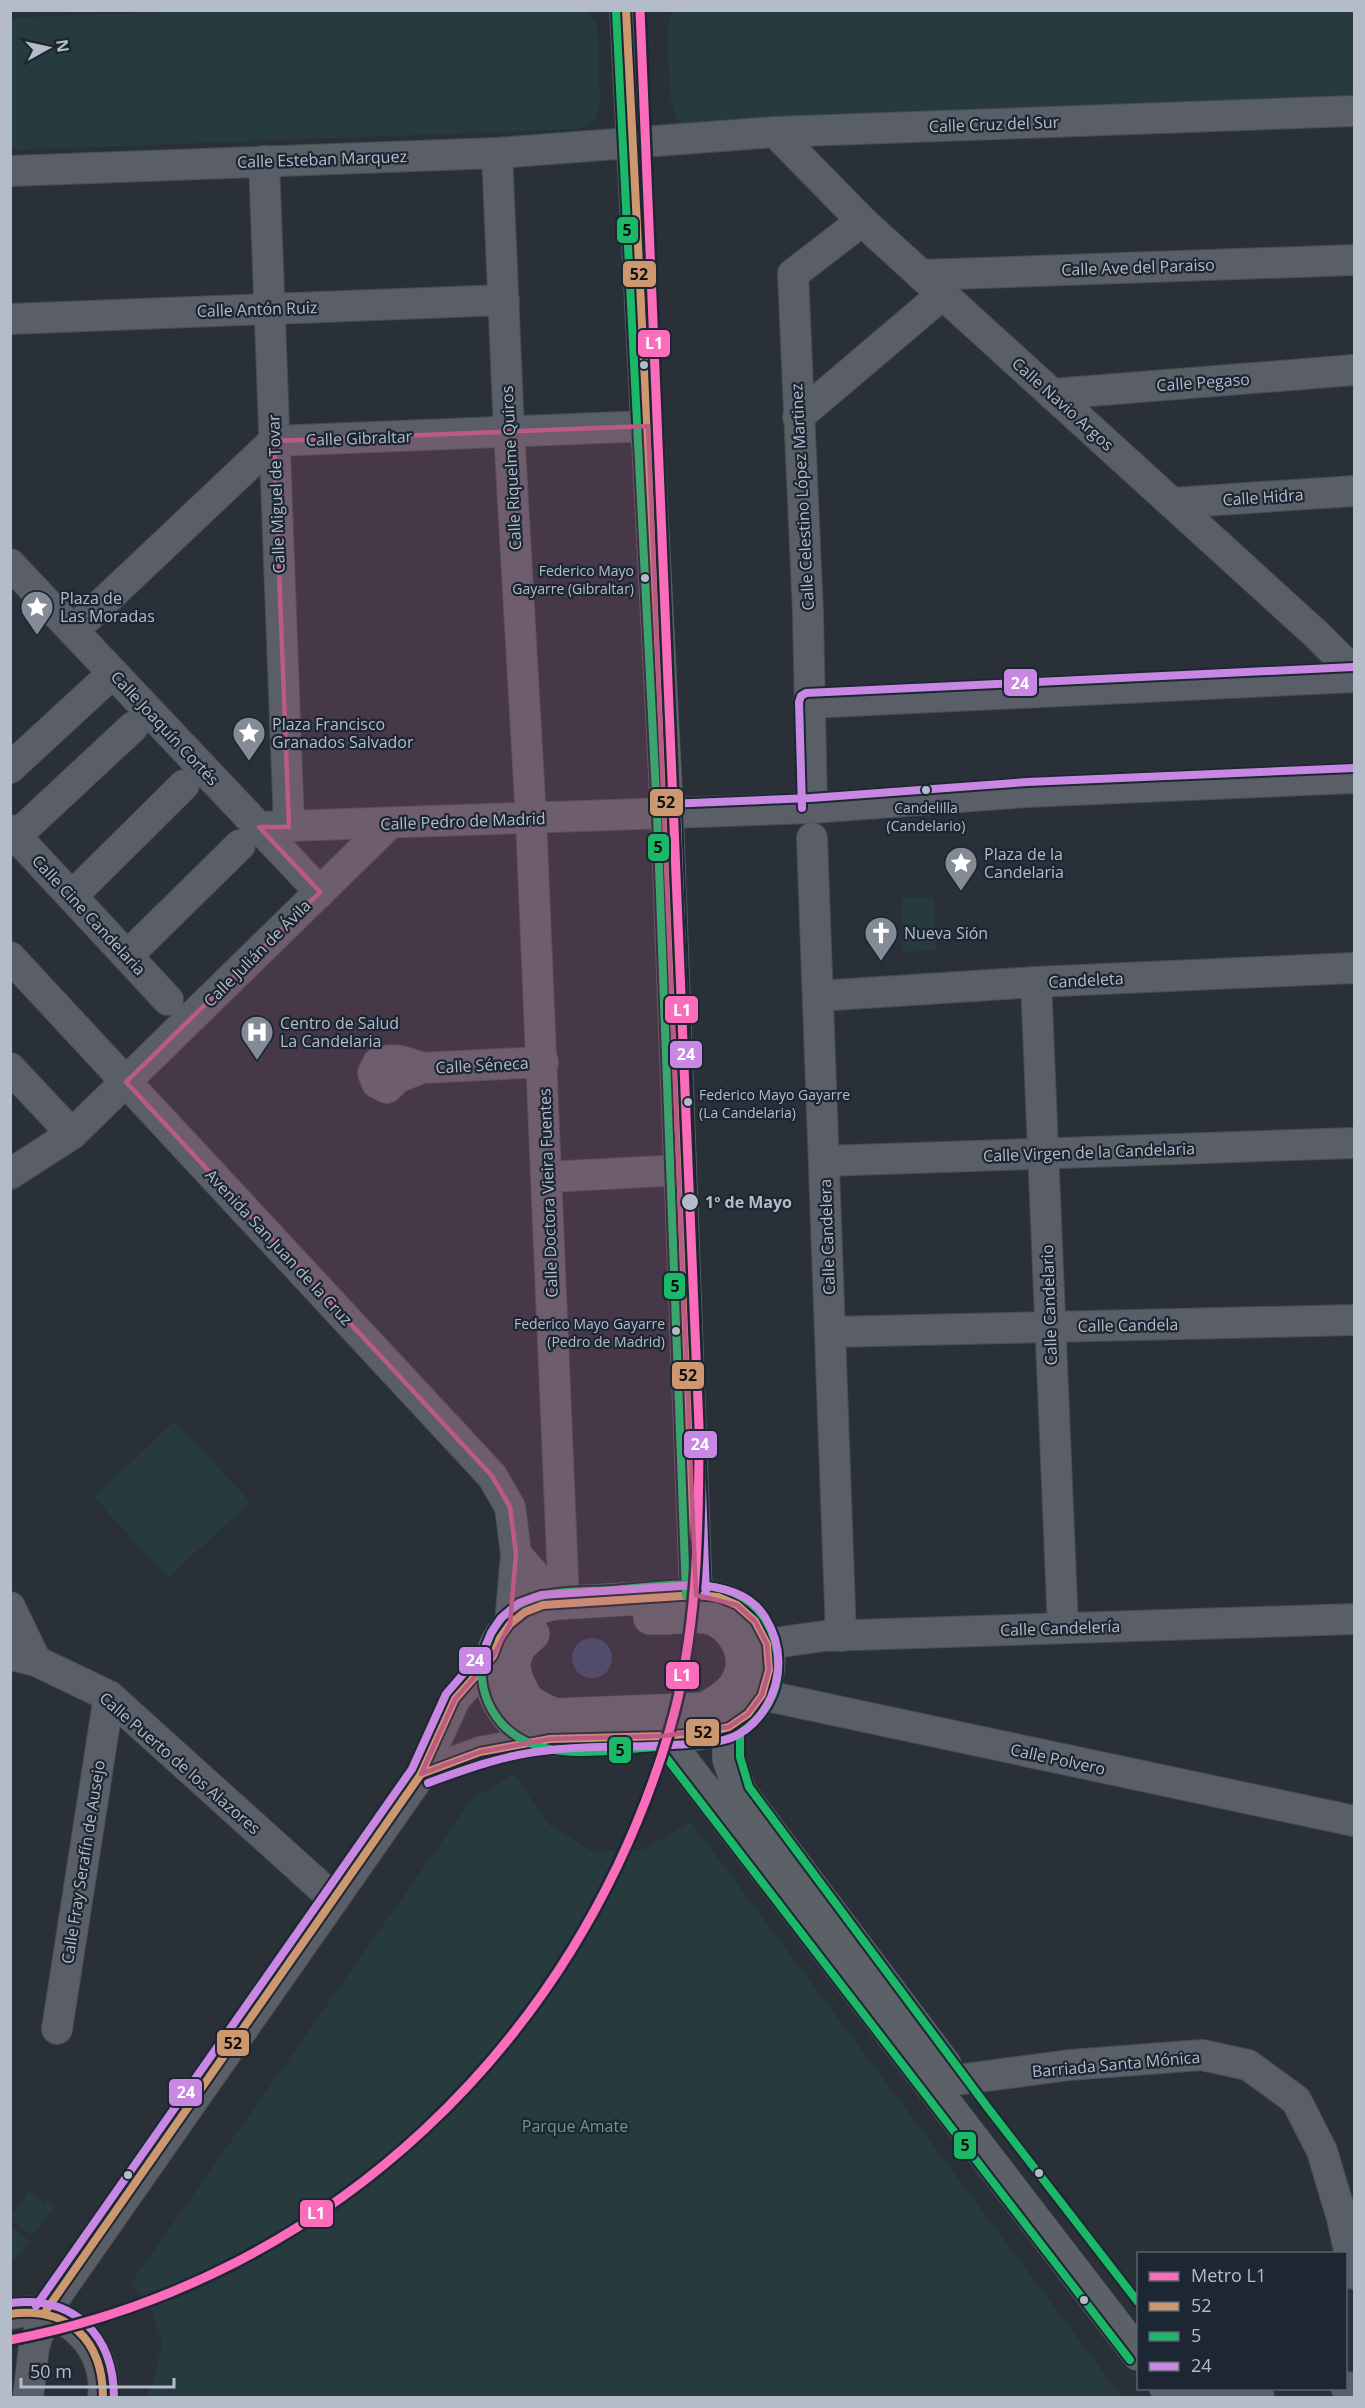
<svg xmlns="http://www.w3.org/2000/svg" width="1365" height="2408" font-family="'Open Sans',sans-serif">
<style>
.green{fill:#273a3e}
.water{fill:#384963}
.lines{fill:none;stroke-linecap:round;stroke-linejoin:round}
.minor-casing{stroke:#484c53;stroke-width:32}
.major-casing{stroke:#484c55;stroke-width:34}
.minor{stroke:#5a5e66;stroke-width:30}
.major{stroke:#5c6168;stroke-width:33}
.bus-1-casing{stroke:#1d2633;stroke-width:12}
.bus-2-casing{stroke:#1d2633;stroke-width:12}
.bus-3-casing{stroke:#1d2633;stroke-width:12}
.bus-1{stroke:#cd976f;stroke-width:8}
.bus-2{stroke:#1ab867;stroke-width:8}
.bus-3{stroke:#c787e3;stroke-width:8}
.metro-1-casing{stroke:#1d2633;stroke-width:14}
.metro-1{stroke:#fb6dba;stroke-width:9}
.marked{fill:#bc5a87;fill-opacity:0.2;stroke:#bc5a87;stroke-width:4.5;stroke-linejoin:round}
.bus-dot{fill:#b4bcc9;stroke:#1d2633;stroke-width:2}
.labels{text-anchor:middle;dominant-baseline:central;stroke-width:4.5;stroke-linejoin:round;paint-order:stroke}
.bus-label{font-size:14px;fill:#b4bcc9;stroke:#1d2633;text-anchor:end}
.street-label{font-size:16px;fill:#b4bcc9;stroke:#1d2633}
.poi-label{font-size:16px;fill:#b4bcc9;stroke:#1d2633;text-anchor:start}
.stop-label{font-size:16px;font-weight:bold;fill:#b4bcc9;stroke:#1d2633;text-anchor:start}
.park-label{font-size:16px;fill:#6b9a76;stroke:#1d2633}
.line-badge{stroke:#1d2633;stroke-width:2}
.badge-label{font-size:16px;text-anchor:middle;font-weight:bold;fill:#fff}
.pale-badge-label{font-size:16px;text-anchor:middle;font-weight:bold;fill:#111}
</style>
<rect width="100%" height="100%" fill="#2a3038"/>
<g class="green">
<path d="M211,10L588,11L597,26L600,106L594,122L580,129L11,150V18Z"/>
<path d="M673,10L1354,11V101L679,125L670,97L667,27Z"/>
<path d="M934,897L936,950L903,952L901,898Z"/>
<path d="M175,1421L250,1502L168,1578L94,1497Z"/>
<path d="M514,1774L549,1825L592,1851L643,1850L691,1822L1122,2397H146L155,2375L162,2342L153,2312L131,2283L472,1799Z"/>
<path d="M29,2191L44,2204L48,2200L55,2206L33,2235L11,2221V2217Z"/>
<path d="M11,2227L30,2240L17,2259L11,2257Z"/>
</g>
<circle class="water" cx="592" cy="1658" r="20"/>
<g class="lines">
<g class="minor-casing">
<g id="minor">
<path d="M775,132L862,221L1316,634L1354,672"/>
<path d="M497,153L509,431L531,819L564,1603"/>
<path d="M264,161L289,827"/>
<path d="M10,171L497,153L775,132L1354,111"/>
<path d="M921,275L1354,260"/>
<path d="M10,319L504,300"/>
<path d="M1052,394L1354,370"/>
<path d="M798,417L943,294"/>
<path d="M1172,503L1354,491"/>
<path d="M10,564L320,892"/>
<path d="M73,631L274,441L648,426"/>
<path d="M809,703L1354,677"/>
<path d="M10,768L113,673"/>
<path d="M812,808L808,614L793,274L862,221"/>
<path d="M259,827L812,808L1027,792L1354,778"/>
<path d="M10,830L168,1000"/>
<path d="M16,836L133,727"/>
<path d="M812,838L841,1636"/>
<path d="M72,896L184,785"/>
<path d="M127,956L240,845"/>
<path d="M10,957L492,1476L510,1507L516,1554L510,1624"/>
<path d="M1036,982L1063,1628"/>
<path d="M818,996L1036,982L1354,968"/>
<path d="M10,1068L72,1134"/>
<path d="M422,1068C406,1062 394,1057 378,1063L373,1073L377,1083L387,1088L397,1078L422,1068L543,1062"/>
<path d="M824,1161L1354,1143"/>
<path d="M10,1174L72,1134L389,824"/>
<path d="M548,1177L681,1170"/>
<path d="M830,1332L1354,1320"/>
<path d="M516,1554L559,1603"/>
<path d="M10,1607L36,1661"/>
<path d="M767,1644L824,1636L1354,1619"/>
<path d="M10,1655L36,1661L109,1696L334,1899"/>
<path d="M762,1695L1354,1821"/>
<path d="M421,1774L480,1752L550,1739"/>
<path d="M57,2029L109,1696"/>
<path d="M956,2080L1070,2065L1202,2055L1248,2065L1296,2100L1322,2151L1342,2218L1354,2274"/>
<path d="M10,2314C62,2300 110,2345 103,2398"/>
<path d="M1346,2387L1354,2388"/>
<path d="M28,2398L34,2347L45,2312L421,1774L455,1699L493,1656"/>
</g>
</g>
<g class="major-casing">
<g id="major">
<path d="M626,10L667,814L696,1595"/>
<path d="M696,1595C728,1598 747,1606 762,1635C770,1650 770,1667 765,1683C748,1745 670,1735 619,1737C592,1738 554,1746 529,1733C509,1722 494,1701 491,1679C487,1635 520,1608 559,1603Z"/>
<path d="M533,1634L519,1647L513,1663L517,1681L527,1700L541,1709L555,1715L705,1709C718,1701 733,1693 739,1678C750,1654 732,1622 706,1617C688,1615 668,1619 650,1618"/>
<path d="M729,1727V1759L740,1792L945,2065"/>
<path d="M663,1736L1138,2354"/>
<path d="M1166,2388L1173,2398"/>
<path d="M1202,2398C1221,2387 1239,2390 1258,2398"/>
</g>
</g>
<use href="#minor" class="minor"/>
<use href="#major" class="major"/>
<g class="bus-1-casing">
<g id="bus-1">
<path d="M626,10L667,814L696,1595"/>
<path d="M696,1595L718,1597L737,1605L755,1621L767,1644L769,1670L762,1695L748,1714L729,1727L708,1732L663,1736L550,1739L480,1752L421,1774L455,1699L493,1656L500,1638L510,1624L525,1612L543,1605Z"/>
<path d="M45,2312L421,1774"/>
<path d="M10,2314C68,2306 103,2340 103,2398"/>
</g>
</g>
<g class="bus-2-casing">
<g id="bus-2">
<path d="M616,11L657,814L686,1595"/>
<path d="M1130,2360L658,1747C603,1750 525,1768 492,1710C484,1696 480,1678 482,1662C486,1638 497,1616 520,1604C548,1589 582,1592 613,1590C662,1587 727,1570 762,1615C773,1630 778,1647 778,1666C779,1694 763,1718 740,1733V1757L749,1787L988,2108L1138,2302"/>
</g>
</g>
<g class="bus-3-casing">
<g id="bus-3">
<path d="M667,804L811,798L1027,782L1354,768"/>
<path d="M802,808L799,702L801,696L806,693L1353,667"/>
<path d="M677,814L706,1595"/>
<path d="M10,2303C74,2295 114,2335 114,2398"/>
<path d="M36,2306L412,1769L446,1694L484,1650L491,1633L501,1618L519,1603L541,1595L697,1585C722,1587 750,1593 765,1617C778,1638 782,1661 775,1686C769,1707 754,1728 733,1737C719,1743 703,1743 688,1744C642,1748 596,1745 551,1750C508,1754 468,1768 428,1783"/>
</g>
</g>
<use href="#bus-1" class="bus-1"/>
<use href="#bus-2" class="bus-2"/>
<use href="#bus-3" class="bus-3"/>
<g class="metro-1-casing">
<path id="metro-1" d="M10,2340C330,2279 577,2041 669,1732C698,1634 699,1529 699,1427L640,10"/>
</g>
<use href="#metro-1" class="metro-1"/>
</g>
<path class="marked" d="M648,426L696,1595L737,1605L755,1621L767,1644L769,1670L762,1695L748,1714L729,1727L663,1736L550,1739L480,1752L421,1774L455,1699L493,1656L510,1624L516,1554L510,1507L492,1476L126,1082L320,892L259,827H289L274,441Z"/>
<defs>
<g id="sight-pin" transform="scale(1.725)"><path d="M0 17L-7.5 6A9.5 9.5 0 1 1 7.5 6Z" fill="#848b96" stroke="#1d2633"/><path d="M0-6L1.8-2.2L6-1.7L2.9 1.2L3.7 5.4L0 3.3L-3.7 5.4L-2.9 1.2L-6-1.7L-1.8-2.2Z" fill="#fff"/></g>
<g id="church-pin" transform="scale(1.725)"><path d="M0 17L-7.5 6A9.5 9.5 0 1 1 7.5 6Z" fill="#848b96" stroke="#1d2633"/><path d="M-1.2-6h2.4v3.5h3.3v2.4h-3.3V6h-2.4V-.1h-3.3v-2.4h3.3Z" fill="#fff"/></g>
<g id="hospital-pin" transform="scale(1.725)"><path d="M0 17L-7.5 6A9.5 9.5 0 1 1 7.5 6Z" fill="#848b96" stroke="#1d2633"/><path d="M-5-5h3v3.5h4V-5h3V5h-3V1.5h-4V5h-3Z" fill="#fff"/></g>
</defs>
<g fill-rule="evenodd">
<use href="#sight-pin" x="37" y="607"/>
<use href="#sight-pin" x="249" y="733"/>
<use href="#sight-pin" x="961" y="863"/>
<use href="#church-pin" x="881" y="933"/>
<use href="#hospital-pin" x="257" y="1032"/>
</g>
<g class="bus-dot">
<circle cx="644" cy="365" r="5"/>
<circle cx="645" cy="578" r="5"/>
<circle cx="926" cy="790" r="5"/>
<circle cx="688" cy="1102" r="5"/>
<circle cx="690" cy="1202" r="9"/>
<circle cx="676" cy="1331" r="5"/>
<circle cx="1039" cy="2173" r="5"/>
<circle cx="128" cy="2175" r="5"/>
<circle cx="1084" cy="2300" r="5"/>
</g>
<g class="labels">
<g class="bus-label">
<text x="634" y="570">Federico Mayo<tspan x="634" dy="18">Gayarre (Gibraltar)</tspan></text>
<text x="926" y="807" text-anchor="middle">Candelilla<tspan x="926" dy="18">(Candelario)</tspan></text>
<text x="699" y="1094" text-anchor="start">Federico Mayo Gayarre<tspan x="699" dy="18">(La Candelaria)</tspan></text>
<text x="665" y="1323">Federico Mayo Gayarre<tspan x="665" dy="18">(Pedro de Madrid)</tspan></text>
</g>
<g class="street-label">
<text transform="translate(994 124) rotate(-2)">Calle Cruz del Sur</text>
<text transform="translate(322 159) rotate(-2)">Calle Esteban Marquez</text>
<text transform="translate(1138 267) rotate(-2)">Calle Ave del Paraiso</text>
<text transform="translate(257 309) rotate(-2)">Calle Antón Ruiz</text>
<text transform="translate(1203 382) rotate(-4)">Calle Pegaso</text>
<text transform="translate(1063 404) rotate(42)">Calle Navio Argos</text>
<text transform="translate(359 438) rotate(-2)">Calle Gibraltar</text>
<text transform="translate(511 468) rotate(-93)">Calle Riquelme Quiros</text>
<text transform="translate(276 494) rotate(-92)">Calle Miguel de Tovar</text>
<text transform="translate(802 497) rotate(-93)">Calle Celestino López Martinez</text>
<text transform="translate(1263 497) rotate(-4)">Calle Hidra</text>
<text transform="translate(165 728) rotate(47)">Calle Joaquín Cortés</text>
<text transform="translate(463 821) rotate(-2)">Calle Pedro de Madrid</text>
<text transform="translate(89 915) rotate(47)">Calle Cine Candelaria</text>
<text transform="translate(257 953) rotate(-45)">Calle Julián de Ávila</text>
<text transform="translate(1086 980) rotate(-3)">Candeleta</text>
<text transform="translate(482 1065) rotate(-3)">Calle Séneca</text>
<text transform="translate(1089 1152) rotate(-2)">Calle Virgen de la Candelaria</text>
<text transform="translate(548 1193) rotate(-92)">Calle Doctora Vieira Fuentes</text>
<text transform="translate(827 1237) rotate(-92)">Calle Candelera</text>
<text transform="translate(279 1247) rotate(47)">Avenida San Juan de la Cruz</text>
<text transform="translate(1049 1305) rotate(-92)">Calle Candelario</text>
<text transform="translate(1128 1325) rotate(-1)">Calle Candela</text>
<text transform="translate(1060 1628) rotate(-2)">Calle Candelería</text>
<text transform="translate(1058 1759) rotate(12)">Calle Polvero</text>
<text transform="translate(180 1763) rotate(41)">Calle Puerto de los Alazores</text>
<text transform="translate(83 1862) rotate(-81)">Calle Fray Serafín de Ausejo</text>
<text transform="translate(1116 2064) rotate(-5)">Barriada Santa Mónica</text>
</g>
<g class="poi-label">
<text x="60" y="598">Plaza de<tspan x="60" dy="18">Las Moradas</tspan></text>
<text x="272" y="724">Plaza Francisco<tspan x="272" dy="18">Granados Salvador</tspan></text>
<text x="984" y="854">Plaza de la<tspan x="984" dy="18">Candelaria</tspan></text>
<text x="904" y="933">Nueva Sión</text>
<text x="280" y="1023">Centro de Salud<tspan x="280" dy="18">La Candelaria</tspan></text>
</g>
<g class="stop-label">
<text x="705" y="1202">1º de Mayo</text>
</g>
<g class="park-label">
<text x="575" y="2126">Parque Amate</text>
</g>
</g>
<g class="line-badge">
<rect x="616" y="216" width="23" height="28" rx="6" fill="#1ab867"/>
<rect x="622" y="260" width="35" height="28" rx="6" fill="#cd976f"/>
<rect x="637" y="329" width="34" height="29" rx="6" fill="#fb6dba"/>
<rect x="1003" y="668" width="35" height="29" rx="6" fill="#c787e3"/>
<rect x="649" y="788" width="35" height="29" rx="6" fill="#cd976f"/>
<rect x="647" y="833" width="23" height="29" rx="6" fill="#1ab867"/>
<rect x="664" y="995" width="35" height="29" rx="6" fill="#fb6dba"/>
<rect x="669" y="1040" width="34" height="29" rx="6" fill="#c787e3"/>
<rect x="663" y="1272" width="23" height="28" rx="6" fill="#1ab867"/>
<rect x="671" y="1361" width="34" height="29" rx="6" fill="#cd976f"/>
<rect x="683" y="1430" width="35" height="29" rx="6" fill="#c787e3"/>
<rect x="458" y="1646" width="34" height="29" rx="6" fill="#c787e3"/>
<rect x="665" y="1661" width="35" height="29" rx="6" fill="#fb6dba"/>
<rect x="685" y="1718" width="35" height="29" rx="6" fill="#cd976f"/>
<rect x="608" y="1736" width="24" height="28" rx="6" fill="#1ab867"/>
<rect x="216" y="2029" width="34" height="28" rx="6" fill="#cd976f"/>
<rect x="168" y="2078" width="35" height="29" rx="6" fill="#c787e3"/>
<rect x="953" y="2131" width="24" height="29" rx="6" fill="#1ab867"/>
<rect x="299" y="2199" width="35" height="29" rx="6" fill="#fb6dba"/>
</g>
<g class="badge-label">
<text x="654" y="349">L1</text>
<text x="1020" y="689">24</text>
<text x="682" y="1016">L1</text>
<text x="686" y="1060">24</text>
<text x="700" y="1450">24</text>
<text x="475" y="1666">24</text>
<text x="682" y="1681">L1</text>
<text x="186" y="2098">24</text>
<text x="316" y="2219">L1</text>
</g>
<g class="pale-badge-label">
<text x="627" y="236">5</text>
<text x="639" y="280">52</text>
<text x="666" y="808">52</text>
<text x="658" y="853">5</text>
<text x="675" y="1292">5</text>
<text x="688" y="1381">52</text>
<text x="703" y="1738">52</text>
<text x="620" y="1756">5</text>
<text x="233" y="2049">52</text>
<text x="965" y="2151">5</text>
</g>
<rect width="1365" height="2408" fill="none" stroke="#b4bcc9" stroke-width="24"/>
<rect x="1137" y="2252" width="210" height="138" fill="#1d2633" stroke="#59626f" stroke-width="1.5"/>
<rect x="1149" y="2272" width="30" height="9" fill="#fb6dba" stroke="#59626f" stroke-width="1.5"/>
<text x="1191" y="2282" font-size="18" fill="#b4bcc9">Metro L1</text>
<rect x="1149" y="2302" width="30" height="9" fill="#cd976f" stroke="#59626f" stroke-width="1.5"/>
<text x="1191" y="2312" font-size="18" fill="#b4bcc9">52</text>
<rect x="1149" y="2332" width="30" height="9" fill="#1ab867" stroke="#59626f" stroke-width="1.5"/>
<text x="1191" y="2342" font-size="18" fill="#b4bcc9">5</text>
<rect x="1149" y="2362" width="30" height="9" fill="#c787e3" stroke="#59626f" stroke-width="1.5"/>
<text x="1191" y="2372" font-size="18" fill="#b4bcc9">24</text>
<g transform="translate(48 48) rotate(82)" stroke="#1d2633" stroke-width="4.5" paint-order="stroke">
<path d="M0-4.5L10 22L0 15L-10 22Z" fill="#b4bcc9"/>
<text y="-9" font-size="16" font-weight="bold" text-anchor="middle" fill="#b4bcc9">N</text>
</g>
<path d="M21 2378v9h153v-9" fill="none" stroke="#b4bcc9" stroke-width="3"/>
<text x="30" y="2378" font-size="18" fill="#b4bcc9" stroke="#1d2633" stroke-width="4.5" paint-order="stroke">50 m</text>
</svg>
